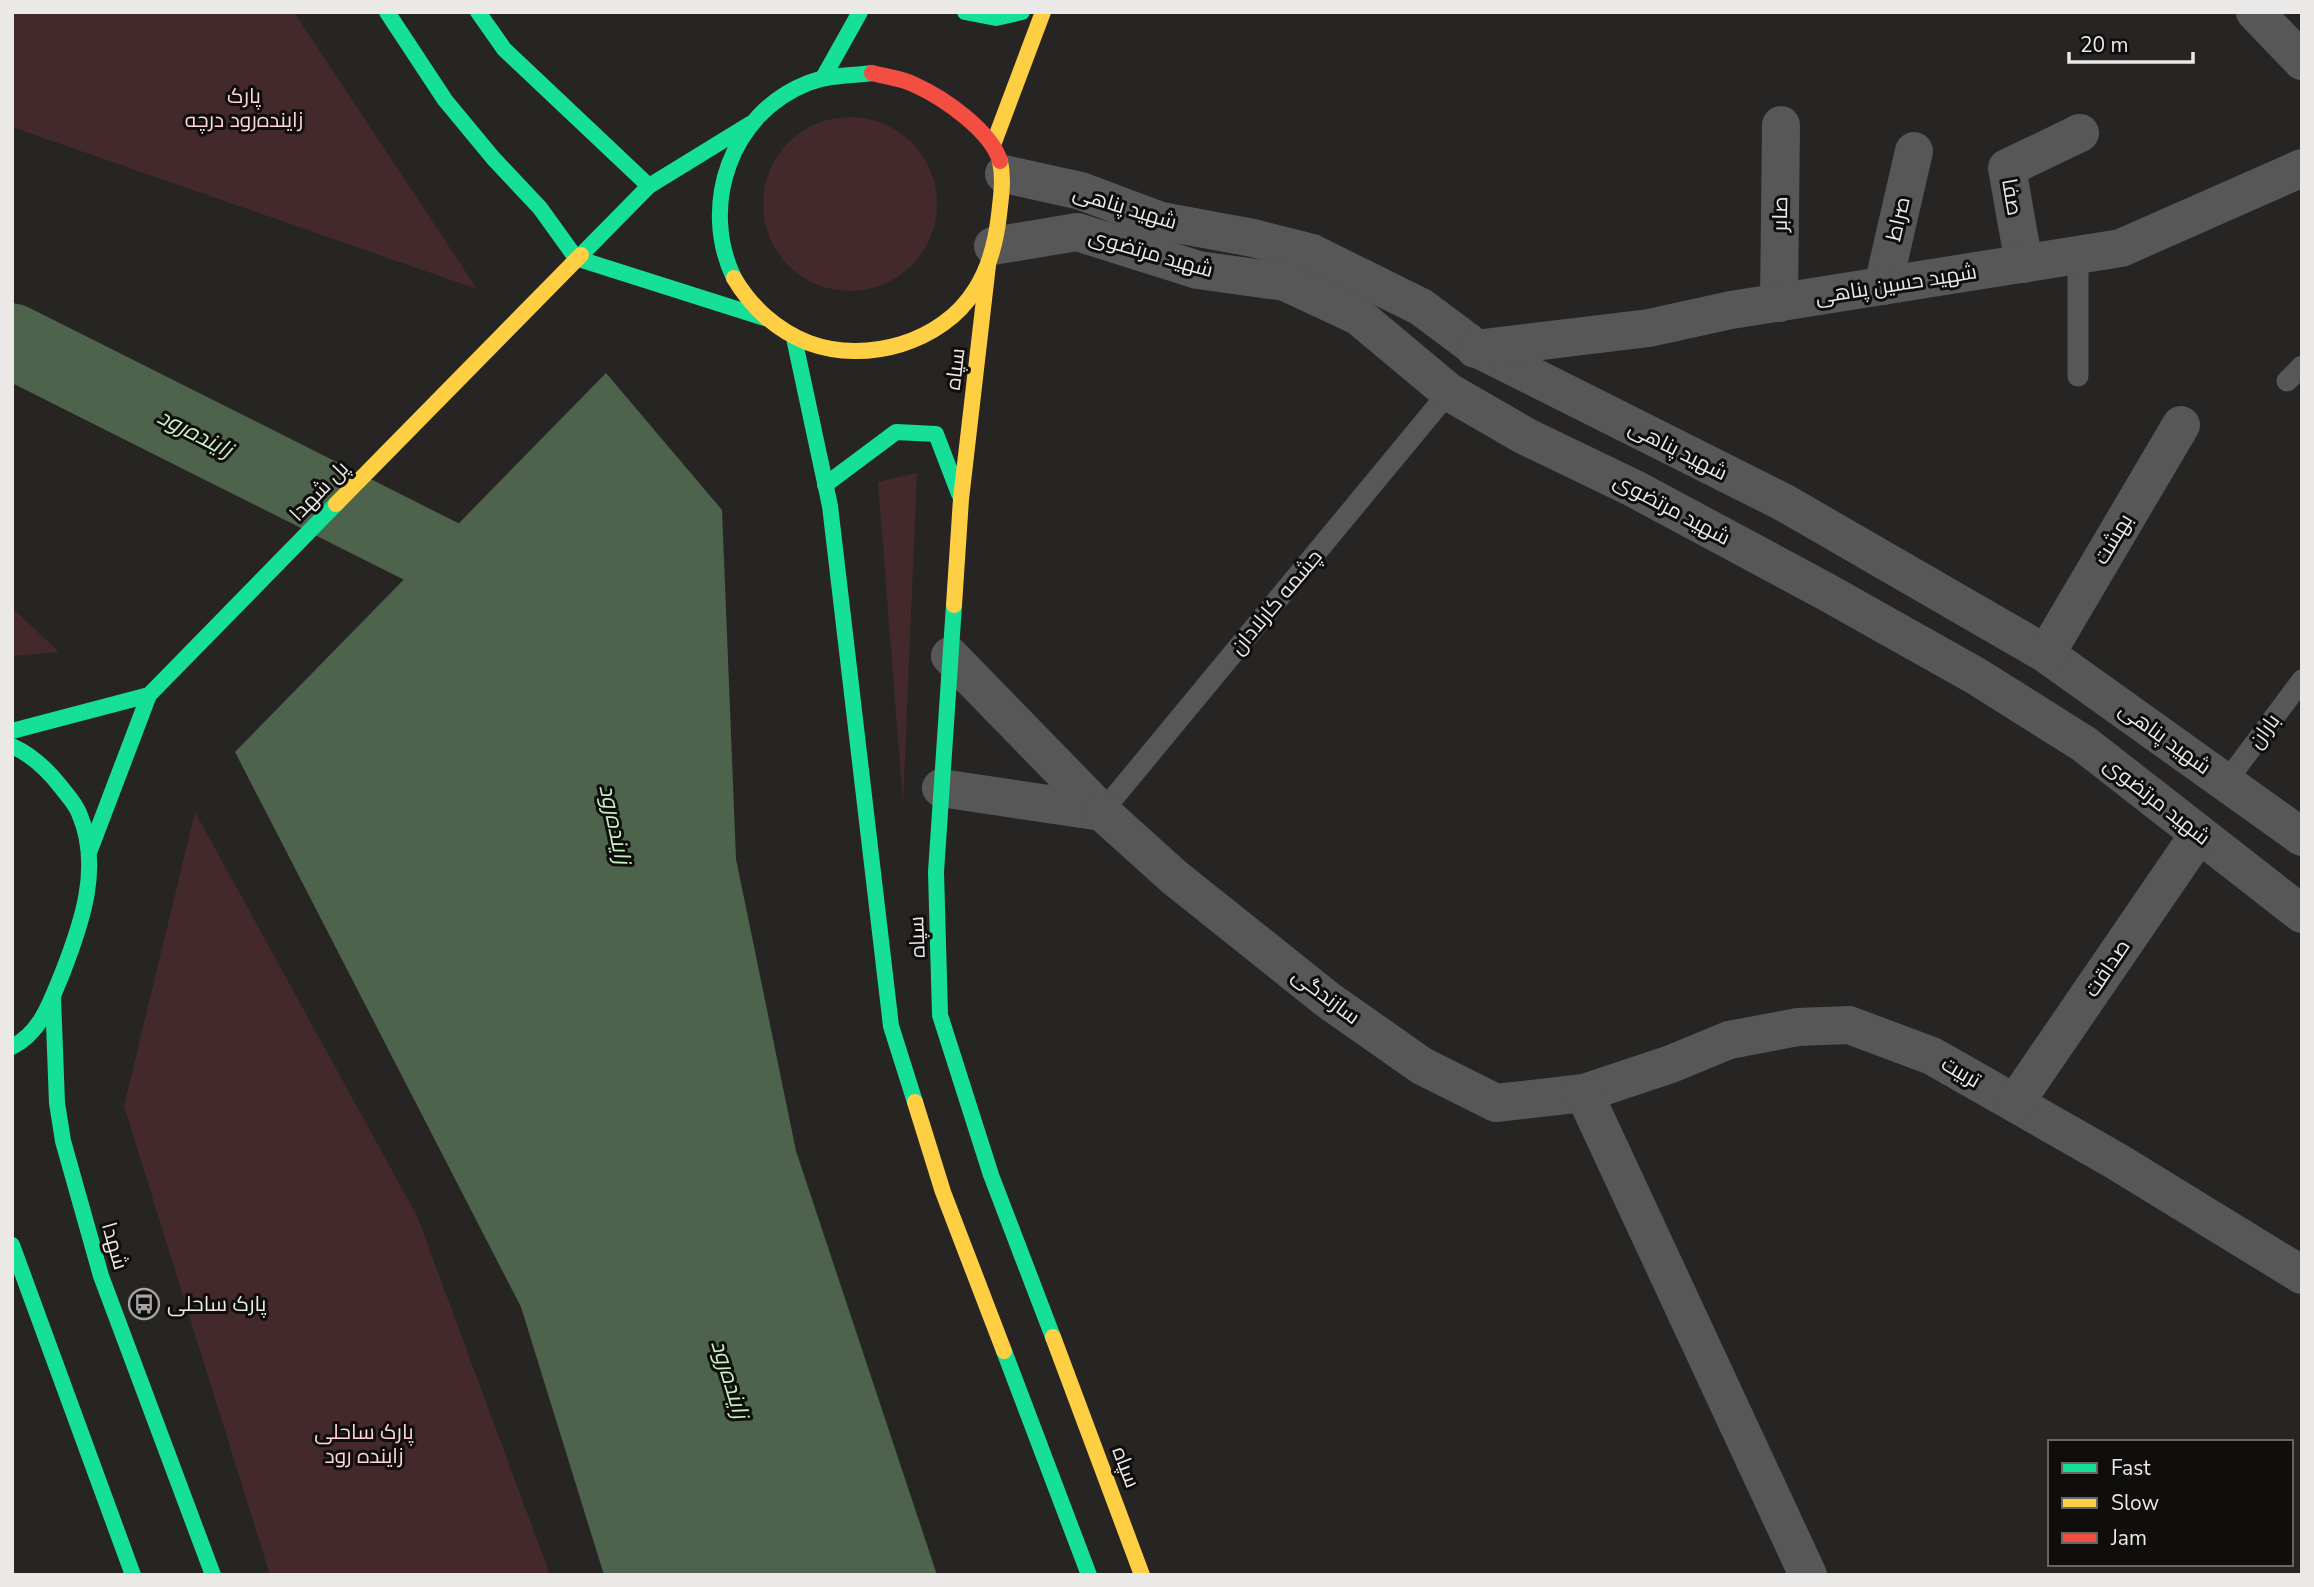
<svg xmlns="http://www.w3.org/2000/svg" width="2314" height="1587" font-family="'Nunito Sans',Cairo,sans-serif">
<style>
.green{fill:#44292c}
.water{fill:#4e634c}
.lines{fill:none;stroke-linecap:round;stroke-linejoin:round}
.river{stroke:#4e634c;stroke-width:75}
.lane{stroke:#575757;stroke-width:21}
.street{stroke:#575757;stroke-width:38}
.fast{stroke:#16e098;stroke-width:16}
.slow{stroke:#ffcf43;stroke-width:16}
.jam{stroke:#f24e42;stroke-width:16}
.labels{text-anchor:middle;dominant-baseline:central;stroke-width:6;stroke-linejoin:round;paint-order:stroke}
.park-label{font-size:21px;fill:#ffd5d8;stroke:#0f0e0d}
.street-label{font-size:21px;fill:#eae9e8;stroke:#0f0e0d}
.poi-label{font-size:21px;fill:#eae9e8;stroke:#0f0e0d;text-anchor:start}
.water-label{font-size:23px;font-style:italic;fill:#c7f1c1;stroke:#0f0e0d}
</style>
<rect width="100%" height="100%" fill="#262524"/>
<g class="green">
<path d="M12,12H294L477,289L12,127Z"/>
<circle cx="850" cy="204" r="87"/>
<path d="M917,473L903,803L878,482Z"/>
<path d="M12,608L59,652L12,656Z"/>
<path d="M195,812L417,1216L550,1575H270L124,1106Z"/>
</g>
<path class="water" d="M606,373L722,510L736,859L796,1151L937,1575H604L521,1307L235,752Z"/>
<g class="lines">
<path class="river" d="M12,341L510,591L516,604"/>
<g class="lane">
<path d="M2078,376V255"/>
<path d="M2287,381L2302,366"/>
<path d="M2226,782L2302,680"/>
<path d="M1102,812L1449,392"/>
</g>
<g class="street">
<path d="M2255,12L2302,61"/>
<path d="M1004,174L1081,191L1161,221L1253,238L1312,253L1421,307L1476,348L1783,502L2046,654L2302,837"/>
<path d="M993,246L1077,232L1198,270L1285,282L1358,316L1449,392L1525,436L1633,488L1823,590L1976,676L2084,744L2302,914"/>
<path d="M2024,264L2007,168L2080,133"/>
<path d="M1883,286L1914,151"/>
<path d="M1779,303L1781,125"/>
<path d="M1475,349L1649,328L1731,310L2121,248L2302,168"/>
<path d="M2046,654L2181,425"/>
<path d="M941,788L1102,812L950,656"/>
<path d="M1102,812L1174,877L1328,1000L1422,1066L1496,1103L1584,1093L1671,1064L1729,1040L1798,1027L1849,1025L1932,1056L2116,1161L2302,1275"/>
<path d="M1584,1093L1808,1575"/>
<path d="M2015,1103L2199,834"/>
</g>
<g class="fast">
<path d="M387,12L445,100L493,158L540,208L576,258L765,318"/>
<path d="M478,12L504,49L649,186"/>
<path d="M965,12L996,18L1022,12"/>
<path d="M823,78L860,12"/>
<path d="M581,255L649,186L750,124"/>
<path d="M734,278C699,205 731,113 808,83C828,75 850,76 872,73"/>
<path d="M794,338L830,506L891,1026L915,1102"/>
<path d="M825,485L896,432L936,434L959,494"/>
<path d="M954,605L936,872L940,1015L991,1175L1053,1337"/>
<path d="M12,731L149,695"/>
<path d="M12,746C32,755 47,769 61,787C67,795 75,803 79,813C102,866 82,923 62,974C50,1003 41,1032 12,1047"/>
<path d="M90,850L149,695L336,504"/>
<path d="M53,997L57,1103L63,1141L101,1276L213,1575"/>
<path d="M12,1245L133,1575"/>
<path d="M1004,1351L1089,1575"/>
</g>
<g class="slow">
<path d="M993,145L1043,12"/>
<path d="M734,278C751,307 777,331 809,343C866,364 942,343 975,290C990,267 996,241 999,215C1001,197 1004,179 1000,161"/>
<path d="M336,504L581,255"/>
<path d="M954,605L961,499L988,265"/>
<path d="M915,1102L943,1192L1004,1351"/>
<path d="M1053,1337L1142,1575"/>
</g>
<path class="jam" d="M872,73C886,77 902,78 915,85C944,98 991,131 1000,161"/>
</g>
<defs>
<g id="bus-ring" transform="scale(1.575)"><circle r="9.5" fill="#0f0e0d" stroke="#a5a4a3" stroke-width="1.5"/><path d="M-5-6H5V4H4V6H2V4H-2V6H-4V4H-5ZM-3.5-4V0h7V-4ZM-3.5 1.2v1.5H-2V1.2ZM2 1.2v1.5H3.5V1.2Z" fill="#a5a4a3"/></g>
</defs>
<g fill-rule="evenodd">
<use href="#bus-ring" x="144" y="1304"/>
</g>
<g class="labels">
<g class="park-label">
<text x="244" y="96">پارک<tspan x="244" dy="24">زاینده‌رود درچه</tspan></text>
<text x="364" y="1432">پارک ساحلی<tspan x="364" dy="24">زاینده رود</tspan></text>
</g>
<g class="street-label">
<text transform="translate(2012 197) rotate(80)">صفا</text>
<text transform="translate(1125 207) rotate(17)">شهید پناهی</text>
<text transform="translate(1780 214) rotate(-89)">صابر</text>
<text transform="translate(1898 219) rotate(-77)">صراط</text>
<text transform="translate(1151 253) rotate(16)">شهيد مرتضوی</text>
<text transform="translate(1896 284) rotate(-9)">شهید حسین پناهی</text>
<text transform="translate(955 369) rotate(-83)">سپاه</text>
<text transform="translate(1678 450) rotate(27)">شهید پناهی</text>
<text transform="translate(319 491) rotate(-46)">پل شهدا</text>
<text transform="translate(1672 509) rotate(28)">شهيد مرتضوی</text>
<text transform="translate(2113 539) rotate(-59)">بهشت</text>
<text transform="translate(1276 602) rotate(-50)">چشمه کارلادان</text>
<text transform="translate(2264 731) rotate(-54)">باران</text>
<text transform="translate(2165 738) rotate(36)">شهید پناهی</text>
<text transform="translate(2157 801) rotate(38)">شهيد مرتضوی</text>
<text transform="translate(917 937) rotate(-92)">سپاه</text>
<text transform="translate(2107 968) rotate(-56)">صداقت</text>
<text transform="translate(1326 996) rotate(37)">سازندگی</text>
<text transform="translate(1961 1072) rotate(30)">تربیت</text>
<text transform="translate(115 1246) rotate(74)">شهدا</text>
<text transform="translate(1126 1467) rotate(69)">سپاه</text>
</g>
<g class="poi-label">
<text x="167" y="1304">پارک ساحلی</text>
</g>
<g class="water-label">
<text transform="translate(195 433) rotate(27)">زاینده‌رود</text>
<text transform="translate(615 824) rotate(78)">زاینده‌رود</text>
<text transform="translate(730 1379) rotate(73)">زاینده‌رود</text>
</g>
</g>
<rect width="2314" height="1587" fill="none" stroke="#eae9e8" stroke-width="28"/>
<rect x="2048" y="1440" width="245" height="126" fill="#0f0e0d" stroke="#676665" stroke-width="2"/>
<rect x="2062" y="1463" width="35" height="10" fill="#16e098" stroke="#676665" stroke-width="2"/>
<text x="2111" y="1475" font-size="21" fill="#eae9e8">Fast</text>
<rect x="2062" y="1498" width="35" height="10" fill="#ffcf43" stroke="#676665" stroke-width="2"/>
<text x="2111" y="1510" font-size="21" fill="#eae9e8">Slow</text>
<rect x="2062" y="1533" width="35" height="10" fill="#f24e42" stroke="#676665" stroke-width="2"/>
<text x="2111" y="1545" font-size="21" fill="#eae9e8">Jam</text>
<path d="M2069 52v10h124v-10" fill="none" stroke="#eae9e8" stroke-width="3.5"/>
<text x="2080" y="52" font-size="21" fill="#eae9e8" stroke="#0f0e0d" stroke-width="5" paint-order="stroke">20 m</text>
</svg>
